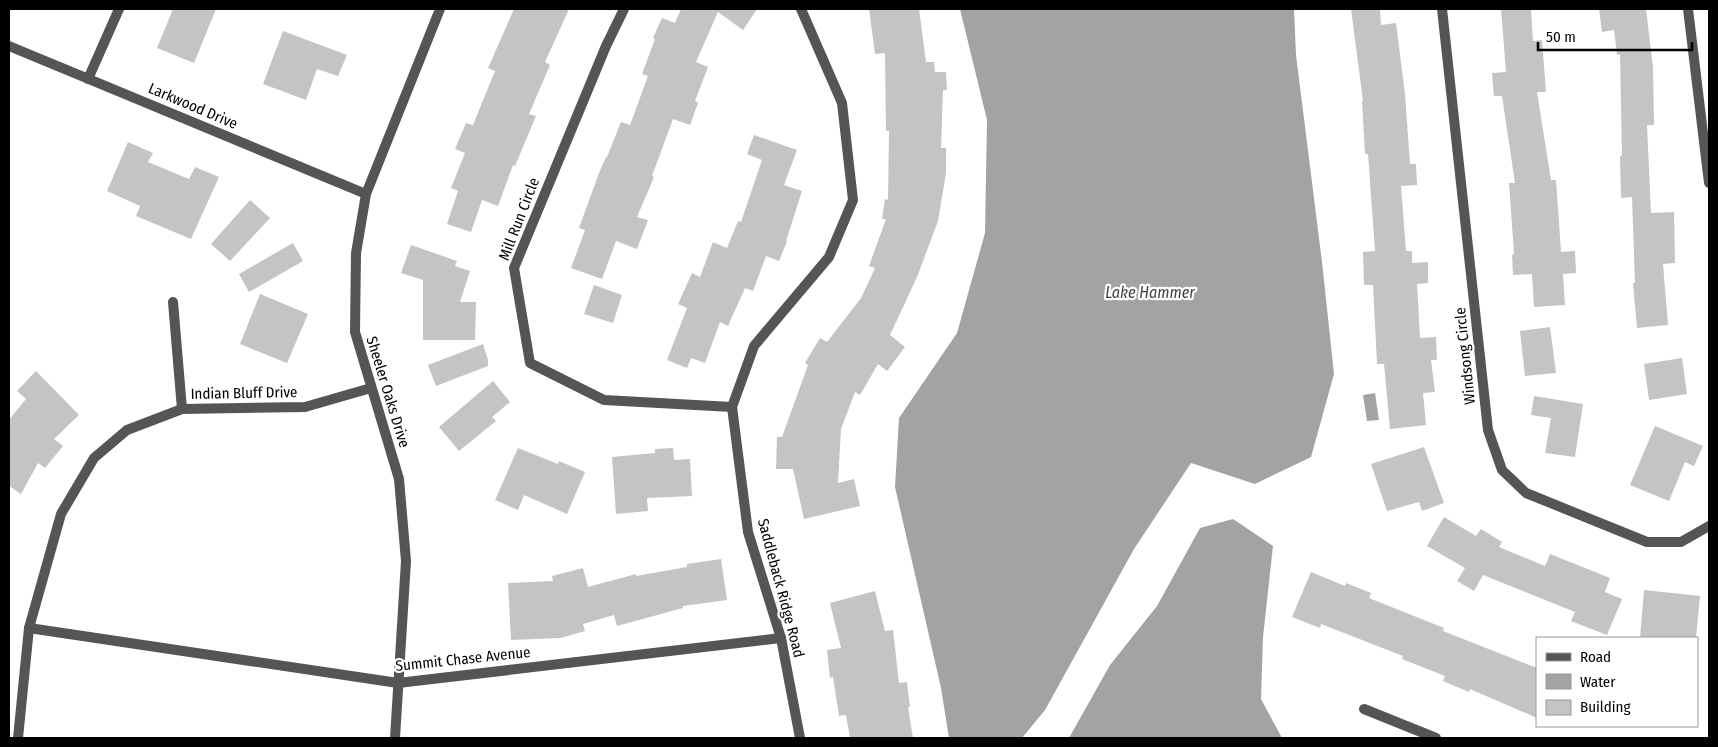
<svg xmlns="http://www.w3.org/2000/svg" width="1718" height="747" font-family="'Fira Sans Condensed',sans-serif">
<style>
.water{fill:#a3a3a3}
.building{fill:#c4c4c4}
.lines{fill:none;stroke-linecap:round;stroke-linejoin:round}
.minor{stroke:#555;stroke-width:10}
.labels{text-anchor:middle;dominant-baseline:central;stroke-width:4.5;stroke-linejoin:round;paint-order:stroke}
.street-label{font-size:15px;fill:#000;stroke:#fff}
.water-label{font-size:16px;font-style:italic;fill:#444;stroke:#fff}
</style>
<rect width="100%" height="100%" fill="#fff"/>
<g class="water">
<path d="M960,9H1294L1296,55L1322,262L1334,374L1311,457L1255,484L1191,463L1134,549L1045,710L1022,738H949L941,688L895,487L899,418L957,333L985,233L987,120Z"/>
<path d="M1375,393L1379,420L1367,421L1363,395Z"/>
<path d="M1233,519L1273,546L1263,637L1261,699L1282,738H1069L1110,665L1157,606L1200,528Z"/>
</g>
<g class="building">
<path d="M173,9H216L194,63L157,48Z"/>
<path d="M514,9H569L545,62L550,65L529,114L536,116L515,166L513,165L498,206L482,200L471,232L447,224L458,191L451,188L465,153L455,149L466,123L473,125L495,71L488,68Z"/>
<path d="M681,9H757L743,30L718,12L696,62L708,67L695,101L698,103L690,125L673,119L652,176L654,177L637,217L648,220L637,249L616,241L602,279L571,268L585,230L579,228L599,173L606,157H607L621,122L630,125L648,76L642,74L655,39L653,38L662,18L675,23Z"/>
<path d="M869,9H919L926,62H934L935,72H946L947,90H943L941,148H946V173L938,221L917,277L890,335L905,347L887,371L878,364L860,395L855,392L841,429L838,483L854,479L860,506L804,519L793,469H776L777,437H782L808,365L805,363L820,338L827,342L861,298L875,268L869,266L886,219H882L885,199L888,200L889,131H886L885,53L875,54Z"/>
<path d="M1351,9H1380L1381,25L1396,23L1405,94L1410,164H1416L1417,185L1401,186L1406,251H1412V263L1428,262V283L1417,284L1420,338L1436,337L1437,360H1431L1435,392L1423,393L1426,425L1390,429L1384,364H1377L1373,285H1364L1363,252L1375,251L1368,154H1365L1362,101H1363Z"/>
<path d="M1501,9H1531L1533,41L1542,40L1546,92H1537L1551,180H1556L1561,252L1575,251L1576,273L1563,274L1565,305L1534,307L1532,274L1513,275L1512,255L1514,254L1509,183H1515L1502,96H1494L1492,73L1506,72Z"/>
<path d="M1599,9H1646L1653,67L1654,125H1647L1651,213L1674,212L1675,263L1663,264L1668,325L1637,328L1633,283H1635L1632,197L1621,198L1620,156H1622L1620,54L1617,55L1614,30L1602,32Z"/>
<path d="M283,31L347,55L338,76L317,69L306,100L263,84Z"/>
<path d="M754,135L797,150L784,185L802,191L786,241H787L779,261L766,256L753,291L745,288L728,326L720,322L705,363L691,358L687,368L667,360L687,308L678,304L692,273L700,277L713,242L727,248L738,221L741,222L762,160L747,154Z"/>
<path d="M128,142L153,153L148,162L189,179L195,167L219,177L191,239L136,216L140,206L107,191Z"/>
<path d="M250,200L270,218L230,261L211,244Z"/>
<path d="M293,243L303,261L249,292L239,274Z"/>
<path d="M411,245L457,261L455,266L470,271L460,302H476L475,340H423V280L401,273Z"/>
<path d="M594,285L622,295L613,323L584,314Z"/>
<path d="M260,294L308,314L287,363L240,344Z"/>
<path d="M1550,327L1556,373L1525,376L1520,331Z"/>
<path d="M483,344L488,360V366L436,386L428,365Z"/>
<path d="M1682,358L1687,394L1649,400L1644,364Z"/>
<path d="M36,371L79,415L54,439L63,446L45,468L38,463L21,494L9,486V420L26,399L17,391Z"/>
<path d="M493,381L510,402L492,417L496,421L459,451L439,427Z"/>
<path d="M1534,396L1583,404L1575,457L1545,453L1551,418L1531,415Z"/>
<path d="M1655,426L1703,446L1694,466L1685,462L1669,501L1630,485Z"/>
<path d="M1424,447L1444,503L1422,511L1419,502L1387,511L1371,464Z"/>
<path d="M518,448L558,464L559,461L585,472L567,514L524,495L518,510L495,500Z"/>
<path d="M673,448L674,460L690,459L692,496L647,498L648,511L616,514L612,457L655,453V449Z"/>
<path d="M1444,517L1476,536L1481,529L1502,542L1499,547L1545,566L1550,554L1610,578L1605,592L1622,599L1607,635L1571,621L1575,612L1483,575L1474,591L1457,581L1465,568L1427,546Z"/>
<path d="M721,559L727,600L683,606V608L617,626L614,615L583,624L585,631L561,638L511,640L508,583L553,581L552,576L583,568L588,587L636,574V576L687,567V564Z"/>
<path d="M1311,572L1345,586L1346,583L1371,593L1369,598L1444,628L1443,631L1537,668V718L1470,689L1469,692L1443,681L1445,676L1402,659L1403,656L1321,624L1320,628L1292,617Z"/>
<path d="M1644,590L1700,596L1696,638H1640Z"/>
<path d="M875,591L885,631L893,630L899,683L907,682L910,707H908L913,738H850L846,715L839,716L833,677L830,678L827,650L841,648L830,603Z"/>
</g>
<g class="lines">
<g class="minor">
<path d="M624,9L606,46L514,268L530,363L604,400L732,407"/>
<path d="M1442,9L1488,430L1502,470L1526,493L1647,542H1681L1709,526"/>
<path d="M1688,9L1709,183"/>
<path d="M9,46L366,194"/>
<path d="M88,79L119,9"/>
<path d="M173,302L182,409"/>
<path d="M29,628L398,683L781,638"/>
<path d="M1364,709L1436,738"/>
<path d="M18,738L29,628L61,514L94,458L127,430L182,409L305,407L371,388"/>
<path d="M395,738L406,561L399,479L355,332L356,253L366,194L440,9"/>
<path d="M800,738L781,638L748,532L732,407L754,346L829,257L853,200L842,103L801,9"/>
</g>
</g>
<g class="labels">
<g class="street-label">
<text transform="translate(193 106) rotate(23)">Larkwood Drive</text>
<text transform="translate(519 219) rotate(-69)">Mill Run Circle</text>
<text transform="translate(1465 356) rotate(-96)">Windsong Circle</text>
<text transform="translate(388 392) rotate(73)">Sheeler Oaks Drive</text>
<text transform="translate(244 393) rotate(-1)">Indian Bluff Drive</text>
<text transform="translate(781 588) rotate(75)">Saddleback Ridge Road</text>
<text transform="translate(463 659) rotate(-6)">Summit Chase Avenue</text>
</g>
<g class="water-label">
<text x="1150" y="292">Lake Hammer</text>
</g>
</g>
<rect width="1718" height="747" fill="none" stroke="#000000" stroke-width="20"/>
<rect x="1536" y="637" width="162" height="90" fill="#ffffff" stroke="#999999"/>
<rect x="1546" y="653" width="25" height="8" fill="#555555" stroke="#999999"/>
<text x="1580" y="662" font-size="15" fill="#000000">Road</text>
<rect x="1546" y="674" width="25" height="15" fill="#a3a3a3" stroke="#999999"/>
<text x="1580" y="687" font-size="15" fill="#000000">Water</text>
<rect x="1546" y="700" width="25" height="15" fill="#c4c4c4" stroke="#999999"/>
<text x="1580" y="712" font-size="15" fill="#000000">Building</text>
<path d="M1538 42v8h154v-8" fill="none" stroke="#000000" stroke-width="2.5"/>
<text x="1546" y="42" font-size="15" fill="#000000" stroke="#ffffff" stroke-width="4" paint-order="stroke">50 m</text>
</svg>
